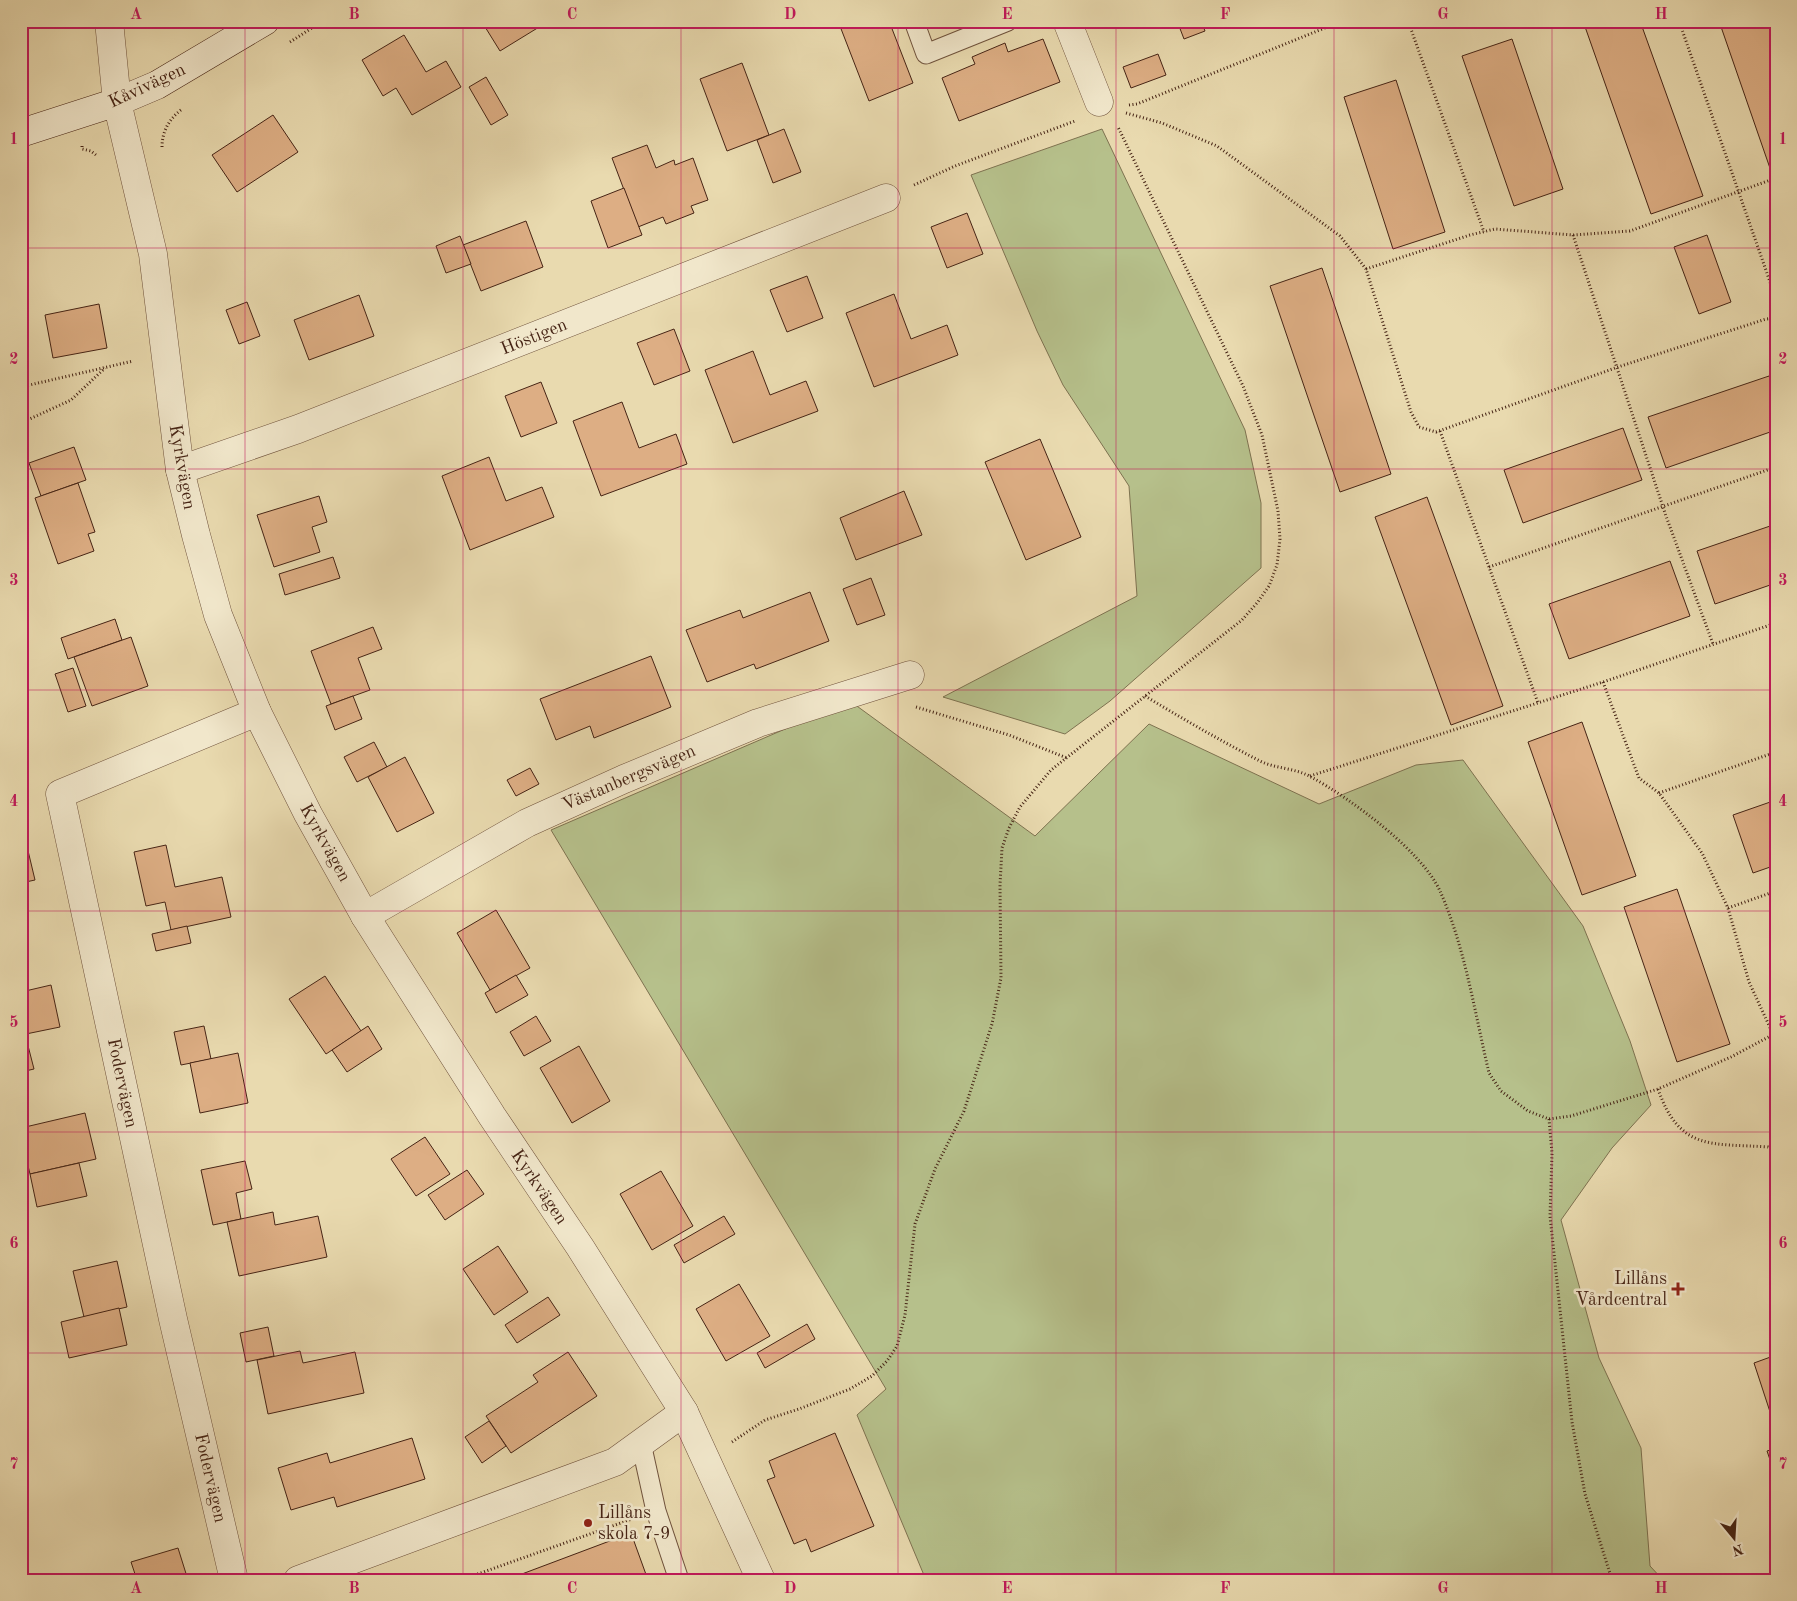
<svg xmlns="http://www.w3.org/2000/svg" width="1797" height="1601" font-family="'Old Standard TT',serif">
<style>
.green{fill:#b6c08b;stroke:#7e7250}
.building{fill:#ddae84;stroke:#462415}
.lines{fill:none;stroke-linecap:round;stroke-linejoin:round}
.lane-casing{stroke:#6f523c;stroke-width:21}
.street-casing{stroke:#6f523c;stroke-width:29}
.secondary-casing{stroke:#462415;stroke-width:29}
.path{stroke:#462415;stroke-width:3;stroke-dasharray:1 2.5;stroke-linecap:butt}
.lane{stroke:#f1e7cb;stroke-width:19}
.street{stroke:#f1e7cb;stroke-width:28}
.secondary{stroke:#f1e7cb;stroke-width:28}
.grid{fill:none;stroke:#c2185b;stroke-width:1;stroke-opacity:0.55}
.poi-dot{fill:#8f2418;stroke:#f1e7cb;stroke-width:2}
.labels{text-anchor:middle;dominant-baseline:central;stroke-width:5;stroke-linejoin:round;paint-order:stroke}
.street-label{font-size:18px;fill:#462415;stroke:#f1e7cb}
.poi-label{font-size:18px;fill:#462415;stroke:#f1e7cb;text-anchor:end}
.neatline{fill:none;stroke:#c2185b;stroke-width:2}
.grid-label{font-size:16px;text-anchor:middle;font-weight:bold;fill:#c2185b}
</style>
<rect width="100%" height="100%" fill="#e9daaf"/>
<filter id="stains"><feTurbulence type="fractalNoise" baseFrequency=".004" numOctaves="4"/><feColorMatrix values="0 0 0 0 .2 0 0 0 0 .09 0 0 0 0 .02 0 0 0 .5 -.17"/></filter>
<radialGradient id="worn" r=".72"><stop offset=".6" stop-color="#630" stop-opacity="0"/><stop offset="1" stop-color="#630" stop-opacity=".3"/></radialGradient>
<g class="green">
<path d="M1102,129L1245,430L1261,503V568L1110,701L1065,734L943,697L1137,596L1129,486L1063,385L1037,331L971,175Z"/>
<path d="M850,701L1035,836L1149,724L1319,804L1416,765L1463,760L1583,926L1630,1041L1651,1105L1612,1148L1561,1220L1599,1358L1641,1448L1650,1566L1663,1580H926L857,1415L886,1389L551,830Z"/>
</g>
<g class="building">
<path d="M484,21H542L544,24L500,51L482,22Z"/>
<path d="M838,21H889L913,83L869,101Z"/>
<path d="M942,21H957L944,27Z"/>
<path d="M1190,21H1201L1205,31L1184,39L1179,26Z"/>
<path d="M1583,21H1640L1703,196L1651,214Z"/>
<path d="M1719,21H1776V173L1772,174Z"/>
<path d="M404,35L426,72L446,61L461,87L412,115L396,88L383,96L362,60Z"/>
<path d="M1043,39L1060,82L959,121L942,78L975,64L972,57L1005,43L1008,52Z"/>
<path d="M1512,39L1563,189L1514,206L1462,56Z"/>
<path d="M1158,54L1166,75L1131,88L1123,67Z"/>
<path d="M742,63L769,135L727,151L700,79Z"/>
<path d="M486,77L508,115L491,125L469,87Z"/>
<path d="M1396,80L1445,232L1393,249L1344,97Z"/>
<path d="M273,115L298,152L237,192L212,155Z"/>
<path d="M784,129L801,172L773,183L757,140Z"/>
<path d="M647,145L656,168L674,160L675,165L693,158L708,200L691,206L694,213L666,224L663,217L638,227L612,158Z"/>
<path d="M624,188L642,235L608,248L591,201Z"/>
<path d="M967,213L983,254L947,268L931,227Z"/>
<path d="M526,221L543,267L481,291L463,245Z"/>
<path d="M1707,235L1731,302L1699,314L1674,247Z"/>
<path d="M460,236L471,264L446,273L436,246Z"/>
<path d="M1322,268L1391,474L1340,492L1270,286Z"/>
<path d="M807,276L823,318L787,332L770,290Z"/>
<path d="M894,294L911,339L947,325L958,355L874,387L846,313Z"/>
<path d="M359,295L374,336L309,360L294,320Z"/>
<path d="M247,302L260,336L239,344L226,310Z"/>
<path d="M99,304L107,348L53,358L45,315Z"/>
<path d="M674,329L690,371L654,385L637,343Z"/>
<path d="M753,351L770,395L806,381L818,411L733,443L705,370Z"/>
<path d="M1769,376L1776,396V430L1666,468L1648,417Z"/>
<path d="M541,382L557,423L521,437L505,396Z"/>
<path d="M622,402L639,448L676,434L687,464L601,496L573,421Z"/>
<path d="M1623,428L1642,480L1523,523L1504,470Z"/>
<path d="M1040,439L1081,537L1026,560L985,462Z"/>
<path d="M74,447L86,480L41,496L29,463Z"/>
<path d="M489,457L506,501L542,487L554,517L470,550L442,476Z"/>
<path d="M78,483L95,532L88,534L94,551L58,564L35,498Z"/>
<path d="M904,491L922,535L856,560L840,518Z"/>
<path d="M319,496L327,522L312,527L320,552L274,567L257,515Z"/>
<path d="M1427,497L1503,706L1451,725L1375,517Z"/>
<path d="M1776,524V583L1715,604L1697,551Z"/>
<path d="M333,557L340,578L285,595L279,574Z"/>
<path d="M1670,561L1690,616L1569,659L1549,604Z"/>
<path d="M871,578L885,615L857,625L843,589Z"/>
<path d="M810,592L829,641L756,669L754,664L707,682L686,630L740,610L743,618Z"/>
<path d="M115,619L122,640L68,659L61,638Z"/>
<path d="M373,627L382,649L358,658L370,690L331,704L311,651Z"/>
<path d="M131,637L148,686L92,706L74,657Z"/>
<path d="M651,656L671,707L594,738L590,726L556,740L540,699Z"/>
<path d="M73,668L86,706L68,712L55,674Z"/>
<path d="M353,696L362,719L335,730L326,706Z"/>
<path d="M1582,722L1636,876L1582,895L1528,742Z"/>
<path d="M374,742L387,767L357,782L344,757Z"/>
<path d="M405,757L434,813L397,832L368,777Z"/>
<path d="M530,768L539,784L516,796L507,780Z"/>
<path d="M1776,800V865L1753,873L1733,815Z"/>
<path d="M25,838L35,880L21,883V839Z"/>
<path d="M166,845L175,887L222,877L231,917L171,930L165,902L146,906L134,852Z"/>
<path d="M1677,889L1730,1044L1677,1062L1624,907Z"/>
<path d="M496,910L530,968L490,990L457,933Z"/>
<path d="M187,926L191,943L156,951L152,934Z"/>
<path d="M516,975L528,995L496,1013L485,993Z"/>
<path d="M325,976L361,1031L326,1054L289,999Z"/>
<path d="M51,985L60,1027L21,1035V992Z"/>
<path d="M536,1016L551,1041L524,1056L510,1032Z"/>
<path d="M204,1026L211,1059L181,1065L174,1032Z"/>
<path d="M368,1026L382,1049L347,1072L332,1050Z"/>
<path d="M25,1034L34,1069L21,1072V1035Z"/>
<path d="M579,1046L610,1101L572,1123L540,1068Z"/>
<path d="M238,1053L248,1103L200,1113L190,1063Z"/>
<path d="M85,1113L96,1159L30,1174L21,1137V1128Z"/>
<path d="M425,1137L450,1174L416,1196L391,1159Z"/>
<path d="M245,1161L252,1189L236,1193L241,1219L213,1225L201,1170Z"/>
<path d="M79,1163L87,1196L37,1207L30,1174Z"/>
<path d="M467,1170L484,1194L445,1220L428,1195Z"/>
<path d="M661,1171L693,1226L652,1250L620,1194Z"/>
<path d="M273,1212L275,1225L318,1216L327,1257L239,1276L227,1222Z"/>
<path d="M724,1216L735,1234L684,1263L674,1245Z"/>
<path d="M498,1246L528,1292L494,1315L463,1269Z"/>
<path d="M117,1261L127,1307L84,1317L73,1271Z"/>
<path d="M739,1284L770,1336L726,1361L696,1309Z"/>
<path d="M548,1297L560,1315L517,1343L505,1325Z"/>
<path d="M119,1308L127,1345L69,1358L61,1322Z"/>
<path d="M807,1324L815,1339L765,1368L757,1353Z"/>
<path d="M268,1327L274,1356L246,1362L240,1333Z"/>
<path d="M300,1351L303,1363L355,1352L364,1393L268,1414L257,1360Z"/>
<path d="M568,1352L597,1396L511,1453L486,1416L538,1382L533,1375Z"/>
<path d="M1776,1355V1424H1774L1754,1363Z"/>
<path d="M489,1421L506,1446L482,1463L465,1437Z"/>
<path d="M835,1433L874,1526L811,1552L806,1539L794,1544L767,1480L775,1477L769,1461Z"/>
<path d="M412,1438L425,1479L337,1507L334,1497L291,1510L278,1468L327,1453L330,1463Z"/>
<path d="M1776,1448V1477L1767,1451Z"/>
<path d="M631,1533L648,1580H506Z"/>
<path d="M178,1548L188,1580H137L131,1562Z"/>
</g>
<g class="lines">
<g class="lane-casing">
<g id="lane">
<path d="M914,21L926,54L1008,21"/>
<path d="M641,1443L656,1511L679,1580"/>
</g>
</g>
<g class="street-casing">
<g id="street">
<path d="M109,21L117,102L153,254L180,470L196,535L218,615L257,712L308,814L365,916L492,1116L580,1247L684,1412L761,1580"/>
<path d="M1067,21L1099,102"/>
<path d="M180,470L298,429L886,198"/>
<path d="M365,916L527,823L624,779L758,723L910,675"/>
<path d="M234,1580L173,1319L60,794L257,712"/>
<path d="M298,1580L615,1462L684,1412"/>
</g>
</g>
<g class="secondary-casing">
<path id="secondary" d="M21,133L117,102L157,85L265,21"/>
</g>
<g class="path">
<path d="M1408,21L1484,232"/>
<path d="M1679,21L1776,299"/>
<path d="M290,42L323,21"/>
<path d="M1129,105L1137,104L1342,21"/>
<path d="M1126,113L1162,123L1217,146L1340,236L1366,269L1411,412L1419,427L1436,432L1618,367L1766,319L1776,318"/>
<path d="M82,146V149L91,151L96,155"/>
<path d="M162,147C162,132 169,119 181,110"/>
<path d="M914,185L955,166L1075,121"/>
<path d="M1573,235L1666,516L1713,644"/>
<path d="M1366,269L1470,235L1495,229L1573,235L1630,231L1776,178"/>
<path d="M21,387L133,361"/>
<path d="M21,423L71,400L105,368"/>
<path d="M1440,431L1538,703"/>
<path d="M1489,567L1776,467"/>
<path d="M1603,682L1639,778L1659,793L1702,853L1728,908L1749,982L1773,1034"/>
<path d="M1145,696C1183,719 1221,741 1260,761C1276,769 1296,768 1311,777C1350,798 1422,851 1440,891C1465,947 1475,1014 1489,1073L1501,1091L1528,1111L1549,1119L1571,1116L1658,1089L1731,1057L1776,1033"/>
<path d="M916,707L1009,735L1067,758"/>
<path d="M1310,776L1603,682L1776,623"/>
<path d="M1659,793L1776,752"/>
<path d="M1728,908L1776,891"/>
<path d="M1658,1089C1680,1152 1712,1143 1768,1147L1776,1150"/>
<path d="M1549,1119L1552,1153L1550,1216L1572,1422L1585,1494L1612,1580"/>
<path d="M732,1442L765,1420L799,1409L850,1389L872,1376L887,1361L897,1346L905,1315L915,1224L935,1169L964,1111L992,1024L1001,978L1000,885L1002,848L1009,828L1020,807L1051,770L1242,620L1257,603L1269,586L1277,565L1280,539L1278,511L1262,435L1243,386L1118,127"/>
<path d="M461,1580L632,1519"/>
</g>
<use href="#lane" class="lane"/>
<use href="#street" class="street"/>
<use href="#secondary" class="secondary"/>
</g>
<path class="grid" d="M245,21V1580M463,21V1580M681,21V1580M898,21V1580M1116,21V1580M1334,21V1580M1552,21V1580M21,248H1776M21,469H1776M21,690H1776M21,911H1776M21,1132H1776M21,1353H1776"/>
<g class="poi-dot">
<path d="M1675.5 1281.5h5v5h5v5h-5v5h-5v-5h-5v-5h5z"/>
<circle cx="588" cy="1523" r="5"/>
</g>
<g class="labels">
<g class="street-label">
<text transform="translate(147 86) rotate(-25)">Kåvivägen</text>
<text transform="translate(534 337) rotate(-22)">Höstigen</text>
<text transform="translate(182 467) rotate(80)">Kyrkvägen</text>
<text transform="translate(629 778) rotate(-23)">Västanbergsvägen</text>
<text transform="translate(325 843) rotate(61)">Kyrkvägen</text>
<text transform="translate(122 1083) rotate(78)">Fodervägen</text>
<text transform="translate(539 1187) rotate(56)">Kyrkvägen</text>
<text transform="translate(210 1478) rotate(77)">Fodervägen</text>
</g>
<g class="poi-label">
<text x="1667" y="1279">Lillåns<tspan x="1667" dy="21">Vårdcentral</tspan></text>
<text x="598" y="1513" text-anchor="start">Lillåns<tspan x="598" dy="21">skola 7-9</tspan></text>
</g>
</g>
<rect width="1797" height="1601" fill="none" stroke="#e9daaf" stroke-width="55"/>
<g transform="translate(1734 1538) rotate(162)" stroke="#f1e7cb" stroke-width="4" paint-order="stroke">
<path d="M0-4L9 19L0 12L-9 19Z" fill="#462415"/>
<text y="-8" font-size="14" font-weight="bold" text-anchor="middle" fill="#462415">N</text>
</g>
<rect x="28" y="28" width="1742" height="1546" class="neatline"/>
<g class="grid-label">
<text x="136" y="19">A</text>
<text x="354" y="19">B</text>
<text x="572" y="19">C</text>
<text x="790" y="19">D</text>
<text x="1007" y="19">E</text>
<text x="1225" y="19">F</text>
<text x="1443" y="19">G</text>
<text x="1661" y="19">H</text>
<text x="14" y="144">1</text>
<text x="1783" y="144">1</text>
<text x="14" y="364">2</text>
<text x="1783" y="364">2</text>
<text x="14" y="585">3</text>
<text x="1783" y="585">3</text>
<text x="14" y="806">4</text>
<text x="1783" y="806">4</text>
<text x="14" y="1027">5</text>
<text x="1783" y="1027">5</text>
<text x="14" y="1248">6</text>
<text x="1783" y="1248">6</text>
<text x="14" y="1469">7</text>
<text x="1783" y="1469">7</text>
<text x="136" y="1593">A</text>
<text x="354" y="1593">B</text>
<text x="572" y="1593">C</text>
<text x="790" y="1593">D</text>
<text x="1007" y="1593">E</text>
<text x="1225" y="1593">F</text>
<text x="1443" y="1593">G</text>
<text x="1661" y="1593">H</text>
</g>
<rect width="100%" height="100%" filter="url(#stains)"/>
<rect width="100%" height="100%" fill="url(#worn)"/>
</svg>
